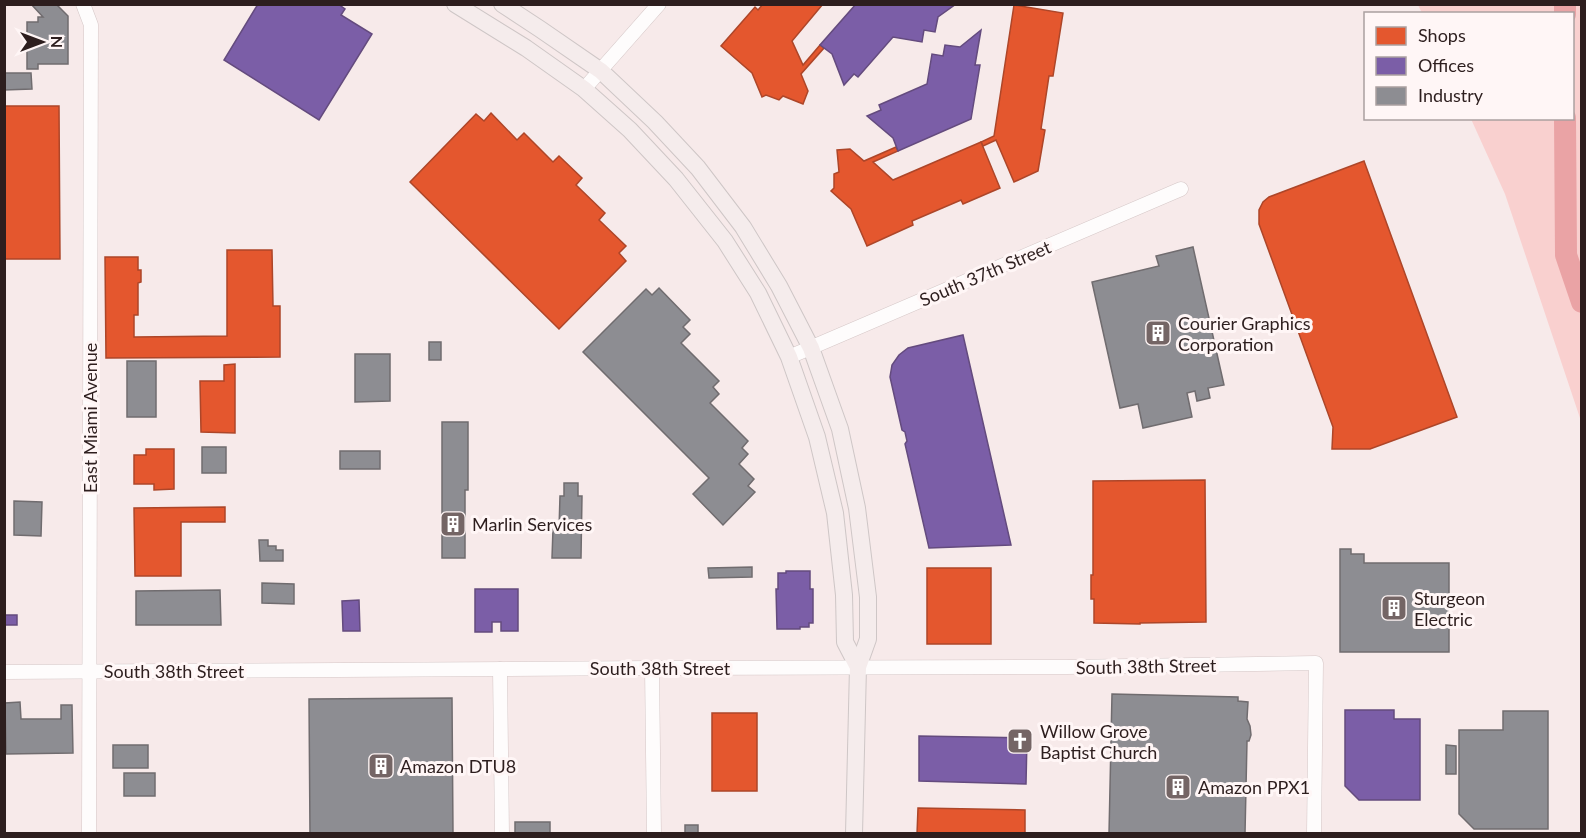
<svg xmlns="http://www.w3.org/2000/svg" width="1586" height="838" font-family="Lato,sans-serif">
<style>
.green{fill:#f9d0cf}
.shops{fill:#e4572e;stroke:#ad4629;stroke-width:1.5}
.offices{fill:#7b5ea7;stroke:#644b7e;stroke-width:1.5}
.industry{fill:#8d8d92;stroke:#706c6f;stroke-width:1.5}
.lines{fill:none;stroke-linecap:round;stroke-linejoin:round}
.river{stroke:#eaa3a5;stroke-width:22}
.minor-casing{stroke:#d5c7c7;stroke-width:15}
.major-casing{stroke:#cec6c6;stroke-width:18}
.minor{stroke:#fefcfc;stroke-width:14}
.major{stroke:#f5ecec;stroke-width:16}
.labels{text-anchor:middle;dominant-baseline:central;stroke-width:6;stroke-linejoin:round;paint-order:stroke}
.street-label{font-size:18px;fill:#2d1e1e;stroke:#fff6f6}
.poi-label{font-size:18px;fill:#2d1e1e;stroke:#fff6f6;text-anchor:start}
</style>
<rect width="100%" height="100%" fill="#f7eaea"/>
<path class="green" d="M1418,5H1581V421L1505,194L1471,119L1572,118V14L1422,13Z"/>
<g class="shops">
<path d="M763,4H823L792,41L803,65L820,45L824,48L801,74L808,91L803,104L783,96L779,100L766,95L762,97L752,73L721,46L755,7L758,10Z"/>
<path d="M1014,5L1063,13L1053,76H1049L1041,129L1045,130L1038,171L1014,182L996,140L983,146L981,142L994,136Z"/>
<path d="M4,106H59L60,259H4Z"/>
<path d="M491,113L517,140L524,133L553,162L559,156L582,178L576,185L605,213L599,220L626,246L619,253L626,261L559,329L410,182L476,114L484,121Z"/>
<path d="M981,142L1000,188L963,204L961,200L912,221L913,225L867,246L851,209L831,191L834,188V174L839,172L837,150L850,149L864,161L896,147L898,151L873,162L893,180Z"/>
<path d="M1364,161L1457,417L1370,449H1332L1333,427L1259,224V210L1263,202L1269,197Z"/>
<path d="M227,250H272L273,306H280V357L106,358L105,257H138V270H141V282L138,283V315H134V337L227,336Z"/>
<path d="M235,364V433L201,432L200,381H224V365Z"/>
<path d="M146,449H174V489L154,490V484H134V455H146Z"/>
<path d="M1205,480L1206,622L1140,623V624L1094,623V599H1091V575H1093V481Z"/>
<path d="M225,507V522H181V576H135L134,508Z"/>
<rect x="927" y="568" width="64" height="76"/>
<rect x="712" y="713" width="45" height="78"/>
<path d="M918,808L1025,810V834H917Z"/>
</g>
<g class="offices">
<path d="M258,4H338L345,9L341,15L372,34L319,120L224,60Z"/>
<path d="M856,4H956L938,17L935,32L924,30L922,42L893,37L858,77L854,74L844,85L832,54L820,45Z"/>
<path d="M981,30L975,65H980L971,119L898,151L893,138L867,116L881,110L879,105L927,84L932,54L943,56L945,45L960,47Z"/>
<path d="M963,335L1011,545L929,548L905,444L907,441L905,432L902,430L890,377L892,365L899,355L908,348Z"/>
<path d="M786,571H810V589H813V623H809V627H800V629H777L776,589H778V573H786Z"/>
<path d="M475,589H518V631H501V622H492V632H475Z"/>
<path d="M359,600L360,631H343L342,601Z"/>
<rect x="4" y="615" width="13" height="10"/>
<path d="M1345,710H1394V719H1420V800H1359L1345,786Z"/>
<path d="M919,736L1027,738L1026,784L919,781Z"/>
</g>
<g class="industry">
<path d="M31,4H56L68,16V64H38V69H27V22H38V17H43Z"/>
<path d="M4,73H31L32,89L4,90Z"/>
<path d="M1193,247L1224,385L1208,388L1210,398L1197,401L1195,391L1187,393L1192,417L1143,428L1138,404L1120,408L1092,282L1159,266L1156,256Z"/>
<path d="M659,288L690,320L683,327L690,334L681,343L719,381L713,387L719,394L710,403L748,441L742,448L748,454L739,464L754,479L748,486L755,492L723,525L693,494L709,478L583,352L646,289L652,295Z"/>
<rect x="429" y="342" width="12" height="18"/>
<path d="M355,354H390V401L355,402Z"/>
<rect x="127" y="361" width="29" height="56"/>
<path d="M442,422H468V490H465V558H442Z"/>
<rect x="202" y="447" width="24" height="26"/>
<rect x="340" y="451" width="40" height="18"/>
<path d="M564,483H578V496H582L581,558H552L553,529H559L560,496H564Z"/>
<path d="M14,501L42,502L41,536L14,535Z"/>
<path d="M259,540H268V546H276V550H283V561H260Z"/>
<path d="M1340,549H1351V554H1364V563H1449V652H1340Z"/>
<path d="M752,567V577L709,578L708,568Z"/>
<path d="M262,583L294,584V604L262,603Z"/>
<path d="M220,590L221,625H136V591Z"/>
<path d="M1112,694L1238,697V701L1248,702L1247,719L1250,726L1251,735L1249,741H1247L1245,834H1109Z"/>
<path d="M452,698L453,834H310L309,699Z"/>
<path d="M20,702L21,719H61V705H72L73,753L6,754L5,703Z"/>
<path d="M1503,711H1548V829H1474L1459,814V730H1503Z"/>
<rect x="113" y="745" width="35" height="23"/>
<path d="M1446,745L1456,746V774H1446Z"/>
<rect x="124" y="773" width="31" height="23"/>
<rect x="515" y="822" width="35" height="12"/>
<rect x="685" y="825" width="13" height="9"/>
</g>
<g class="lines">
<g class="river">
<path d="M1565,4V14"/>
<path d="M1565,118L1566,255L1582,302"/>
</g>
<g class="minor-casing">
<g id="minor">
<path d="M83,4L91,25L89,834"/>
<path d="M584,89L659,4"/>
<path d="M789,357L1181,189"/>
<path d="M652,668L654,834"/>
<path d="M500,669L502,834"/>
<path d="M4,672L652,668L1067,667L1316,663L1314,834"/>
</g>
</g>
<g class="major-casing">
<g id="major">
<path d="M455,4L526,48L584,89L630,130L676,179L725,241L758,293L789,357L817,437L835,513L844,595L845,642L858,667"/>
<path d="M502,4L540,29L601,71L655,122L698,168L743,227L779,286L811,348L840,429L857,508L868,597V639L858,667L854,834"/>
</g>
</g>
<use href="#minor" class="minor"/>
<use href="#major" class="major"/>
</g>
<defs>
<g id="building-square" transform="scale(1.35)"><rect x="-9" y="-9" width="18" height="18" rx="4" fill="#746565" stroke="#fff6f6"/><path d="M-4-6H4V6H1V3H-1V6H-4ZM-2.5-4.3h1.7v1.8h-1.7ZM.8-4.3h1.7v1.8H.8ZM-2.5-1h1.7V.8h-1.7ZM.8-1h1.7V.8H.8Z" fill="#fff"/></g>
<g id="church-square" transform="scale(1.35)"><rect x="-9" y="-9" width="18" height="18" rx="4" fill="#746565" stroke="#fff6f6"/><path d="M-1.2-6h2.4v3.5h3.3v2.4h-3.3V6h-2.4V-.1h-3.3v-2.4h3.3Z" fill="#fff"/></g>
</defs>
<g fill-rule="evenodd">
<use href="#building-square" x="1158" y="333"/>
<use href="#building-square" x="453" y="524"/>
<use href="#building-square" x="1394" y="608"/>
<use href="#church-square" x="1020" y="741"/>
<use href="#building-square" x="381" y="766"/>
<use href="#building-square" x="1178" y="787"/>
</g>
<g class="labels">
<g class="street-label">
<text transform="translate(985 273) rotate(-23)">South 37th Street</text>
<text transform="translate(90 418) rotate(-90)">East Miami Avenue</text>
<text transform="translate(1146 666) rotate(-1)">South 38th Street</text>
<text x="660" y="668">South 38th Street</text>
<text x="174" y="671">South 38th Street</text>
</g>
<g class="poi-label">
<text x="1178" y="323">Courier Graphics<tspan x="1178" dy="21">Corporation</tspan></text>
<text x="472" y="524">Marlin Services</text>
<text x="1414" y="598">Sturgeon<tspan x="1414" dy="21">Electric</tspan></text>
<text x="1040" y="731">Willow Grove<tspan x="1040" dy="21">Baptist Church</tspan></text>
<text x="400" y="766">Amazon DTU8</text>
<text x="1198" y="787">Amazon PPX1</text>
</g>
</g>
<rect width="1586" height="838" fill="none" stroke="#2d1e1e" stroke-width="12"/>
<rect x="1364" y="12" width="210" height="108" fill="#fff6f6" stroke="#aba0a0" stroke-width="1.5"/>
<rect x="1376" y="27" width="30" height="18" fill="#e4572e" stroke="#aba0a0" stroke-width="1.5"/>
<text x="1418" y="42" font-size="18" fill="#2d1e1e">Shops</text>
<rect x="1376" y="57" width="30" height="18" fill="#7b5ea7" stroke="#aba0a0" stroke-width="1.5"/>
<text x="1418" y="72" font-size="18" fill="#2d1e1e">Offices</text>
<rect x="1376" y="87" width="30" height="18" fill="#8d8d92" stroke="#aba0a0" stroke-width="1.5"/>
<text x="1418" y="102" font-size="18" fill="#2d1e1e">Industry</text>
<g transform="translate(42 42) rotate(90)" stroke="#fff6f6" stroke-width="4.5" paint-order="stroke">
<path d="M0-4.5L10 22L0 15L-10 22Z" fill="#2d1e1e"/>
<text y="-9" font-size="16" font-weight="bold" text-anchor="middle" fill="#2d1e1e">N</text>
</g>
</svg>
